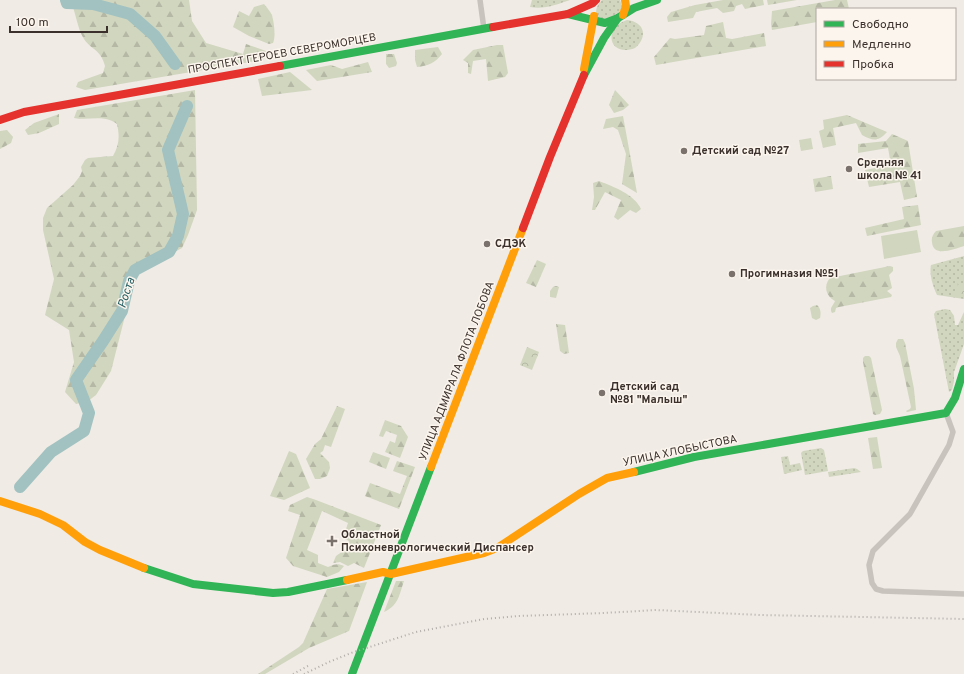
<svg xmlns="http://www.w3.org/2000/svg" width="964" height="674" font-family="Overpass,sans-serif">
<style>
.grass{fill:url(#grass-dots)}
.forest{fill:url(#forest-firs)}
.park{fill:url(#park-crowns)}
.garden{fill:#d1d6bf}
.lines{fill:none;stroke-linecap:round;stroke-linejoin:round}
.river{stroke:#a1c2c1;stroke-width:12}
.street{stroke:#c9c3be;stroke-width:5.5}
.fast{stroke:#30b455;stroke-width:8}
.slow{stroke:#ff9f0a;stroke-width:8}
.jam{stroke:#e5322d;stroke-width:8}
.rail{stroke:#b1aca8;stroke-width:2;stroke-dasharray:1 3;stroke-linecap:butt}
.poi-dot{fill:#7a716c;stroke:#fbf5ee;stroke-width:1.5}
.labels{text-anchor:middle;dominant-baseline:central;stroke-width:3;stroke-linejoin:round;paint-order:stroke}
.street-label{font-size:11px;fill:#3b302b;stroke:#fbf5ee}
.poi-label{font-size:11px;font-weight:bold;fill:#3b302b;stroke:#fbf5ee;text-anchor:start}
.water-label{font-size:12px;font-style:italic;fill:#1f5a5e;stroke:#fbf5ee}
</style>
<defs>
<pattern id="grass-dots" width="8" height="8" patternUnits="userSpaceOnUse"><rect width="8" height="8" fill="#d1d6bf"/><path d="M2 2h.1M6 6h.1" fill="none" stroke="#b4b8a4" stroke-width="1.8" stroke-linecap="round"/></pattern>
<pattern id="forest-firs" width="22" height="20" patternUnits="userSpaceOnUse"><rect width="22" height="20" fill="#d1d6bf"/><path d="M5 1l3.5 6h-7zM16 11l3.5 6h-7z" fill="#b4b8a4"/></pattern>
<pattern id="park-crowns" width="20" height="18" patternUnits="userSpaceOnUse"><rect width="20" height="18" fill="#d1d6bf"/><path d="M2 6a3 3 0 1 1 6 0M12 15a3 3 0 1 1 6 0" fill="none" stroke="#b4b8a4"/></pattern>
</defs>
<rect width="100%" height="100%" fill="#f0ebe5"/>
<g class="grass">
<path d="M532,0H570C558,4 544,10 530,7Z"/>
<path d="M602,0H620L622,6L620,13C616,15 612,19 608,19C594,22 593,8 602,0Z"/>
<path d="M627,20C645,22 648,37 635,48C609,58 602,28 627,20Z"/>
<path d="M964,256V299L937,295C933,287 929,274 931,265Z"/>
<path d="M945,309L950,310L954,316L955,325H958L964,312V344L954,372V381L952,390L949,392L934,314L936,311Z"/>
<path d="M821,448L824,450L828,471L805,475L801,453L803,451Z"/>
<path d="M788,456L790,465L800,463L802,470L784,474L781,457Z"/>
<path d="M854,468L857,469L861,472L829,477L828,472Z"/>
</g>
<g class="forest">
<path d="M70,0H189L192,21L206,43L243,54L246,44L266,51C267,56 266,58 262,60L85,90L76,87L78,82L103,73L105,66C101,49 91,50 84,39C77,28 76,12 70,0Z"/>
<path d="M723,0H763L764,5L745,9L742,4L736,6L734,11L723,13L717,8L696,12L693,18L668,22L667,17L671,12L695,5Z"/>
<path d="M767,0H797L768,5Z"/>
<path d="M835,0H847L849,9H817V22L772,30L771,24L772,11Z"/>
<path d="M264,4C267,8 270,11 272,15C274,23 276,36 273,43L269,44L249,36L233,27L239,11L249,16L254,7Z"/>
<path d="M723,22L726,38L732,39L764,33L766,46L656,65L654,57L670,38L675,39L704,35L706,26Z"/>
<path d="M497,45H503L508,73L505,77L488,81L486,59L473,61L471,74L468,73V63L463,60L473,50Z"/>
<path d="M438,47L442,54C435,63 428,66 417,67L415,60V50Z"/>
<path d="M386,54H394L397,63L396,66L389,68L386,64Z"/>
<path d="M368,62L372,72L317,81L306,70L331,65L342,69Z"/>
<path d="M290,72L312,90L262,96L258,79Z"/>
<path d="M195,90L197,210L188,235L182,248L136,273L111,371L96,395L88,401L76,404L65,392L74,362L69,330L45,315L54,279L43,230V218L47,208L73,185L80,176L82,171L81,167L85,160L88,158L113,156C119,145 120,137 117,124C103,114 89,121 74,118L77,110Z"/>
<path d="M615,90L629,105L623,110L614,113L609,105Z"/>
<path d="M59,114V124L39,133L28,135L25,130L34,123Z"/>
<path d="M847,115L887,132C878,142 873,141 862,135L856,123L833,128L836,145L823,148L819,131L824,129L823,120Z"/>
<path d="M623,116L637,193L622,184L626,154L618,130L613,127L603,129L606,119Z"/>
<path d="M7,130L13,137L11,143L0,149V131Z"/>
<path d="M892,134L908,141L917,197L904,200L900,182L869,187L865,170L891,165L888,148L858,153V144L886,141Z"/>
<path d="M811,138L813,149L801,151L799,140Z"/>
<path d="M831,176L833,189L815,192L813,179Z"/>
<path d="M599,181C614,187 634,194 641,209L636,213L630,210L618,220L614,217L621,200L605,192L595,210H592L594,197L593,183Z"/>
<path d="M918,205L921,225L867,236L865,228L904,219L902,207Z"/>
<path d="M964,226V246C954,249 933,258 932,242C931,238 933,234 936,231Z"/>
<path d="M537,260L546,264L536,287L526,283Z"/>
<path d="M890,266L893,267V271L889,275L892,288L887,291L892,295L891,297L839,307L836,308L835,312L832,313C829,308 833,306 835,301C826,296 823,286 830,278Z"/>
<path d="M556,286L559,287L556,298L550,297V291L553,287Z"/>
<path d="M817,305C821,309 821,313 820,318L816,320L812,318L810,308L813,306Z"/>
<path d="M556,324L565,325L569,353L564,354L560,351Z"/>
<path d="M898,339H903L905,343L914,389L916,410L907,412L906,411L910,409L911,407L900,356L896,347V343Z"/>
<path d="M865,356H869L871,358L882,410L880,414L875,415L873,414L863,362V358Z"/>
<path d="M337,406L345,409L331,447L325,445L323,451L320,453L329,462L330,468L327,476L320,479H315L306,459L315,444L321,439Z"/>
<path d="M385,420L401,426L408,437L400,458L385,452L390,441L395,443L397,435L386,431L383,437L379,436Z"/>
<path d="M877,437L882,468L873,469L868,438Z"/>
<path d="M289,451L296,454L310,488L284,500L270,496Z"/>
<path d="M373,452L390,458L386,469L369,462Z"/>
<path d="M397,461L415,467L399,509L365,496L370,483L400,494L407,476L393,471Z"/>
<path d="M307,497L316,500L381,525L364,568L354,563L348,566L340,562L333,563L336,556L343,551L349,541L343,538L348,523L322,511L307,550L318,555V563L328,567C334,564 338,563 344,566L339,572L327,577L293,566L286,558L300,515L288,511L290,505Z"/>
<path d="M396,581H404C399,595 399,605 384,612Z"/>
<path d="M367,582L349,631L309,648L265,674H258L299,647L303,643L327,589Z"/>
</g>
<g class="park">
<path d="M958,283L964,285V297L954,296Z"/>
<path d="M527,347L539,352L532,370L520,365Z"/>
</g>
<path class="garden" d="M917,230L921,252L884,259L881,236Z"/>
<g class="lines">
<g class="river">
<path d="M66,0L67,3L93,4L130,14L155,36L175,64"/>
<path d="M20,487L51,452L84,431L89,413L76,380L103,341L122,311L129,281L135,270L169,252L178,236L183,214L168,150L187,106"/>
</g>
<g class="street">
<path d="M480,0L484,29"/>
<path d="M946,413L953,432L949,445L910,514L873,551L869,565L872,583L876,589L883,591L964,594"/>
</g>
<g class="fast">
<path d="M568,14L605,23L618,18L634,8L657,0"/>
<path d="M280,66L493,27"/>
<path d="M584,75L604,38L618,18"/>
<path d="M634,472L694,457L946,413L955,398L964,369"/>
<path d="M144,568L193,584L273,593L288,592L347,580"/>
<path d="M352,674L431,467"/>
</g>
<g class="slow">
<path d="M623,15L626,6L625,0"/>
<path d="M584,69L594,16"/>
<path d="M431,467L523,228"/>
<path d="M0,501L40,514L63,525L85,542L100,550L144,568"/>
<path d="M347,580L383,572L391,574L484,553L497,548L579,494L607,478L634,472"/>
</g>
<g class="jam">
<path d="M493,27L568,14L593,3L596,0"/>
<path d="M0,120L24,112L280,66"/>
<path d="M523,228L550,157L584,75"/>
</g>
<g class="rail">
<path d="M293,674L308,666"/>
<path d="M304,674L329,662L351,653L416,632L484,619L519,616L604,613L656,610L760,615L964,619"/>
</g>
</g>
<g class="poi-dot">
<circle cx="684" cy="151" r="4"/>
<circle cx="849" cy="169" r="4"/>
<circle cx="487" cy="244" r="4"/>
<circle cx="732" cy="274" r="4"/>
<circle cx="602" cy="393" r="4"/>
<path d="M330 535h4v4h4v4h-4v4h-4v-4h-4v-4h4z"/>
</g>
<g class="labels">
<g class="street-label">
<text transform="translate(282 54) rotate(-10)">ПРОСПЕКТ ГЕРОЕВ СЕВЕРОМОРЦЕВ</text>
<text transform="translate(457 371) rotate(-69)">УЛИЦА АДМИРАЛА ФЛОТА ЛОБОВА</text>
<text transform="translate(680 451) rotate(-12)">УЛИЦА ХЛОБЫСТОВА</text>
</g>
<g class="poi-label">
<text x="692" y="151">Детский сад №27</text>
<text x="857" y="163">Средняя<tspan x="857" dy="13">школа № 41</tspan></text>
<text x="495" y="244">СДЭК</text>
<text x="740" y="274">Прогимназия №51</text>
<text x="610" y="387">Детский сад<tspan x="610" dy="13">№81 "Малыш"</tspan></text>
<text x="341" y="535">Областной<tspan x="341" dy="13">Психоневрологический Диспансер</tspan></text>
</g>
<g class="water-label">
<text transform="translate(127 293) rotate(-72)">Роста</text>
</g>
</g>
<rect x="816" y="8" width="140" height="72" fill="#fbf5ee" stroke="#aea6a0"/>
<rect x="824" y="21" width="20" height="6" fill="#30b455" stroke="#aea6a0"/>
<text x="852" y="28" font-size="12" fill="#3b302b">Свободно</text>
<rect x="824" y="41" width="20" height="6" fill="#ff9f0a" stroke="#aea6a0"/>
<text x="852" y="48" font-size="12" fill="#3b302b">Медленно</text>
<rect x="824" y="61" width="20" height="6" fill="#e5322d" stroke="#aea6a0"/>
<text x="852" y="68" font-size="12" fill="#3b302b">Пробка</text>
<path d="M10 26v6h97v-6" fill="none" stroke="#3b302b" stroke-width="2"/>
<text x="16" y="26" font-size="12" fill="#3b302b" stroke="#fbf5ee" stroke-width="3" paint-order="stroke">100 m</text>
</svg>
